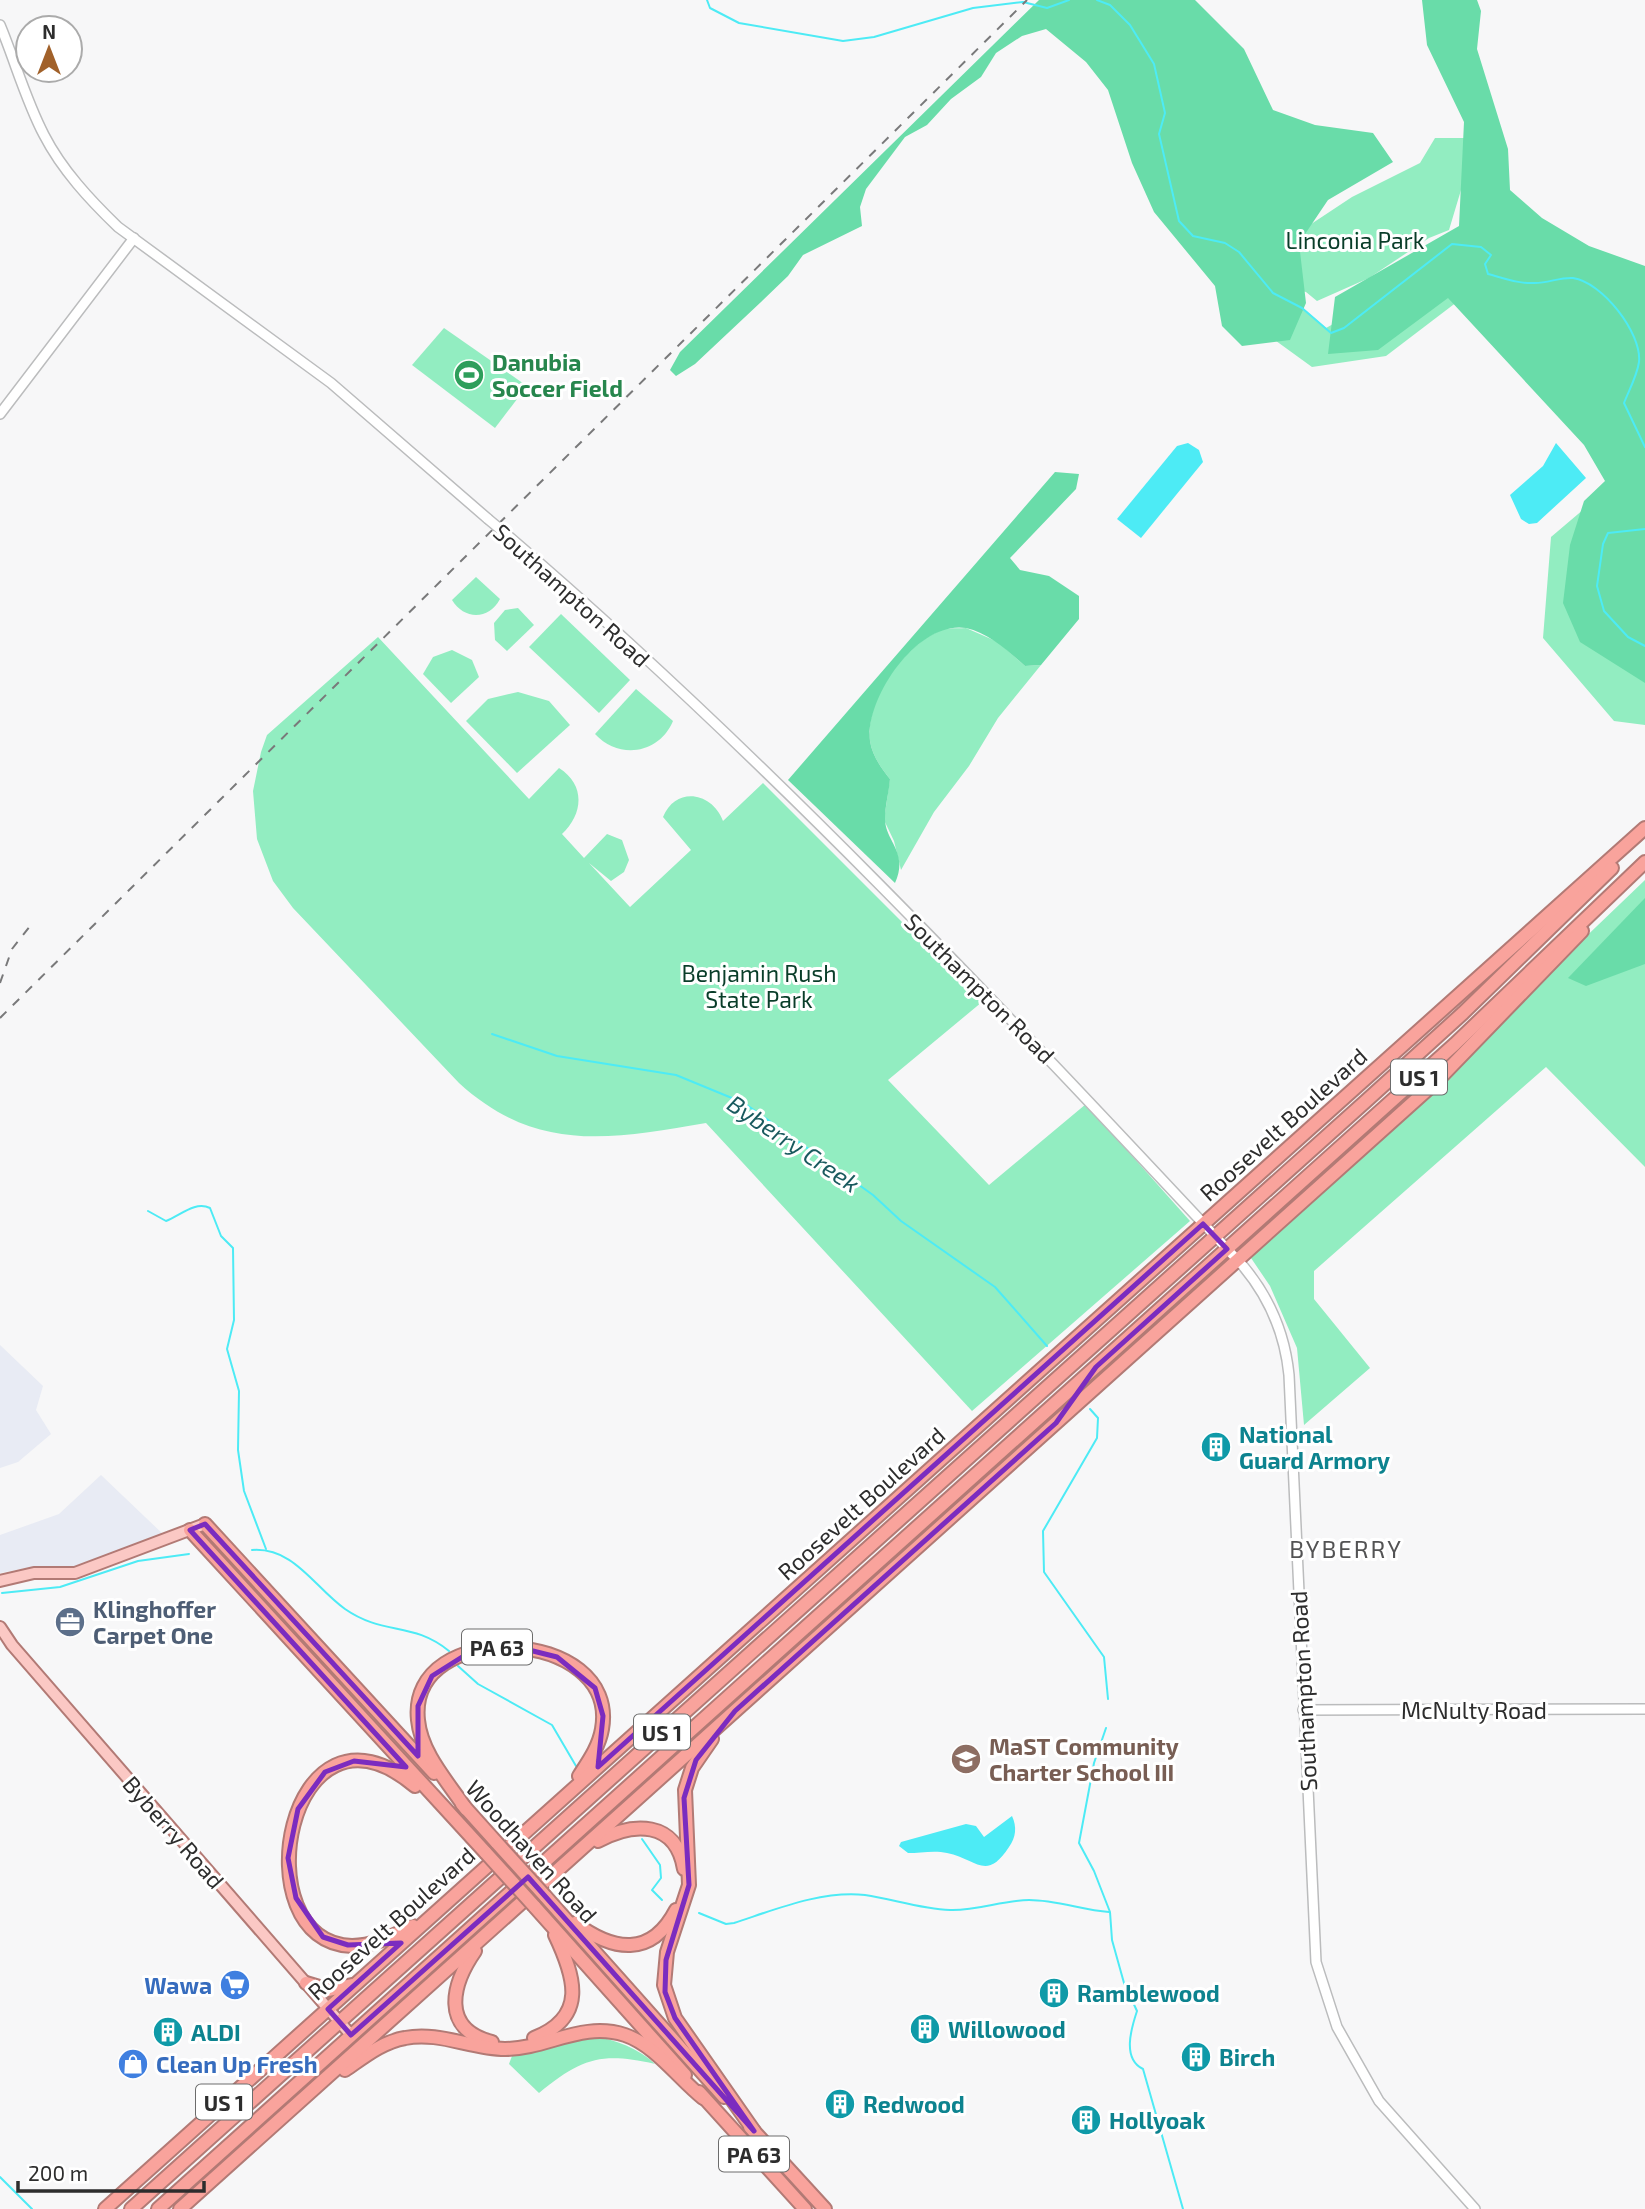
<svg xmlns="http://www.w3.org/2000/svg" width="1645" height="2209" font-family="'Exo 2',sans-serif">
<style>
.built{fill:#e8ebf4}
.green{fill:#92edc1}
.forest{fill:#69dca9}
.water{fill:#4debf5}
.lines{fill:none;stroke-linecap:round;stroke-linejoin:round}
.stream{stroke:#4debf5;stroke-width:2}
.minor-casing{stroke:#bbbcbd;stroke-width:12}
.major-casing{stroke:#b27a75;stroke-width:14}
.highway-casing{stroke:#b27a75;stroke-width:16}
.minor{stroke:#fff;stroke-width:9}
.major{stroke:#fbc8c4;stroke-width:10}
.highway{stroke:#f9a39c;stroke-width:12}
.rail{stroke:#79797a;stroke-width:2;stroke-dasharray:9 9;stroke-linecap:butt}
.minor-bridge-casing{stroke:#bbbcbd;stroke-width:12;stroke-linecap:butt}
.highway-bridge-casing{stroke:#b27a75;stroke-width:16;stroke-linecap:butt}
.minor-bridge{stroke:#fff;stroke-width:9}
.highway-bridge{stroke:#f9a39c;stroke-width:12}
.marked{fill:none;stroke:#7b2cbf;stroke-width:5;stroke-linejoin:round}
.labels{text-anchor:middle;dominant-baseline:central;stroke-width:6;stroke-linejoin:round;paint-order:stroke}
.shield{fill:#fff;stroke:#6c6c6c;stroke-width:2}
.shield-label{font-size:21px;font-weight:bold;fill:#2d2d2d}
.park-label{font-size:23px;fill:#093d29;stroke:#fff}
.leisure-label{font-size:23px;font-weight:bold;fill:#27864d;stroke:#fff;text-anchor:start}
.street-label{font-size:23px;fill:#2d2d2d;stroke:#fff}
.culture-label{font-size:23px;font-weight:bold;fill:#0d838f;stroke:#fff;text-anchor:start}
.service-label{font-size:23px;font-weight:bold;fill:#4e5e75;stroke:#fff;text-anchor:start}
.education-label{font-size:23px;font-weight:bold;fill:#785e54;stroke:#fff;text-anchor:start}
.shop-label{font-size:23px;font-weight:bold;fill:#366cbe;stroke:#fff;text-anchor:end}
.water-label{font-size:24px;font-style:italic;fill:#195a5e;stroke:#fff}
.neighbourhood-label{font-size:24px;letter-spacing:2px;fill:#535354;stroke:#fff}
</style>
<rect width="100%" height="100%" fill="#f7f7f8"/>
<g class="built">
<path d="M0,1345L43,1386L36,1410L51,1434L18,1462L0,1468Z"/>
<path d="M101,1475L166,1537L75,1568L32,1567L0,1573V1535L59,1514Z"/>
</g>
<g class="green">
<path d="M1435,138H1467L1461,190L1449,230L1429,238L1369,278L1317,301L1306,292L1282,286L1281,244L1352,197L1420,163Z"/>
<path d="M1462,241C1496,244 1483,248 1499,270C1502,276 1512,279 1518,282L1559,273L1592,284L1628,315L1637,355L1625,396L1641,448L1645,450V508L1639,516L1611,518L1600,548L1597,588L1635,643L1645,646V725L1614,721L1543,638L1551,537L1624,475L1470,292L1386,356L1312,367L1272,338L1229,297L1257,269L1326,328C1363,308 1401,281 1428,248Z"/>
<path d="M444,328L527,386L495,428L412,365Z"/>
<path d="M476,577L500,599C489,620 464,620 452,600Z"/>
<path d="M518,608L534,625L507,651L495,640L494,623L505,610Z"/>
<path d="M561,614L630,680L599,713L529,647Z"/>
<path d="M966,628L998,642L1025,666L1041,665L998,718L969,766L934,812L901,870L894,841L884,820L890,779C881,768 872,755 870,741C865,700 903,647 939,631C947,627 958,629 966,628Z"/>
<path d="M378,637L529,799L559,768C586,785 583,814 562,834L584,858L607,834L622,840L629,860L624,872L611,881L589,863L630,907L691,850L663,817C676,786 712,792 723,821L763,783L982,1002L888,1080L989,1185L1086,1104L1190,1221L972,1411L706,1123C611,1139 537,1154 459,1083L293,908L273,881L257,839L253,791L261,752L267,735Z"/>
<path d="M452,650L472,660L479,677L451,703L423,674L433,657Z"/>
<path d="M636,689L673,721C659,754 619,760 595,734Z"/>
<path d="M518,692L549,701L570,725L517,773L466,721L488,699Z"/>
<path d="M1645,880V1167L1546,1067L1314,1271V1299L1370,1368L1304,1425L1297,1348L1270,1286L1251,1258Z"/>
<path d="M593,2036C616,2040 638,2048 655,2064C601,2052 582,2058 539,2093L509,2064L512,2056Z"/>
</g>
<g class="forest">
<path d="M1039,0H1195L1244,49L1273,110L1315,125L1373,133L1393,162L1328,200L1299,243L1306,303L1290,340L1242,346L1222,326L1215,286L1154,212L1132,163L1108,90L1086,62L1046,29L1022,36L996,53L981,77L951,99L927,125L905,137L866,189L860,207L862,226L803,255L788,276L761,302L695,364L676,376L670,370L680,352Z"/>
<path d="M1422,0H1477L1481,11L1477,49L1508,149L1510,190L1542,218L1589,246L1645,266V683L1580,642L1563,603L1570,545L1584,501L1605,481L1584,445L1448,298L1378,350L1328,354L1335,297L1459,226L1464,122L1427,45Z"/>
<path d="M1055,472L1079,474L1076,489L1010,558L1020,570L1049,576L1079,596V619L1041,665L1025,666C1008,651 989,633 966,628C918,620 865,698 870,741C872,755 881,768 890,779C889,792 885,806 885,819C885,841 909,852 895,883L788,780Z"/>
<path d="M1645,898V964L1586,986L1568,978Z"/>
</g>
<g class="water">
<path d="M1188,443L1199,450L1203,462L1141,538L1117,519L1177,446Z"/>
<path d="M1556,443L1586,478L1537,523L1529,524L1521,519L1510,495L1543,466Z"/>
<path d="M1012,1816C1017,1827 1016,1837 1009,1847C986,1882 977,1859 947,1853C935,1850 920,1853 908,1853L899,1846L901,1842L966,1824L976,1826L984,1837Z"/>
</g>
<g class="lines">
<g class="stream">
<path d="M707,0L710,8L739,23L843,41L874,37L973,8L1023,2L1047,8L1069,0"/>
<path d="M1097,0L1110,5L1130,25L1154,64L1165,113L1159,134L1179,221L1193,236L1225,243L1239,252L1273,293L1302,308L1331,333L1344,328L1452,244L1481,247L1491,255L1485,264L1488,274C1504,278 1518,284 1535,283C1548,283 1561,277 1573,278C1602,282 1642,333 1639,362C1637,376 1629,390 1624,403L1645,447"/>
<path d="M1645,529L1608,533L1603,544L1597,586L1604,611L1628,637L1645,646"/>
<path d="M492,1034L557,1056L676,1075L744,1103L873,1195L901,1221L995,1287L1047,1346"/>
<path d="M148,1211L166,1221C181,1215 195,1201 210,1208L221,1236L233,1248L234,1320L227,1349L239,1391L238,1450L244,1491L266,1549"/>
<path d="M1090,1409L1098,1418L1097,1438L1043,1531L1044,1572L1104,1657L1108,1699"/>
<path d="M252,1550C294,1547 314,1587 345,1609C384,1636 412,1621 449,1651"/>
<path d="M2,1593L60,1587L138,1561L189,1554"/>
<path d="M458,1666L478,1684L552,1725L576,1766"/>
<path d="M1106,1728L1094,1763L1079,1843L1094,1871L1110,1912L1112,1940L1124,1983L1137,2011C1131,2029 1122,2059 1143,2069L1183,2209"/>
<path d="M642,1839L660,1865L661,1878L652,1890L662,1900"/>
<path d="M699,1913L726,1924L734,1923C774,1910 822,1890 865,1895C893,1899 920,1909 950,1910C977,1911 1003,1900 1029,1900C1057,1900 1082,1910 1109,1912"/>
<path d="M0,2177L32,2209"/>
</g>
<g class="minor-casing">
<g id="minor">
<path d="M0,25C15,61 26,101 44,135C62,170 90,200 118,227L331,383L488,519"/>
<path d="M0,414L134,238"/>
<path d="M506,534C769,759 1007,1014 1243,1266C1269,1297 1285,1335 1289,1375L1316,1962L1337,2027L1379,2101L1475,2209"/>
<path d="M1303,1710L1645,1709"/>
</g>
</g>
<g class="major-casing">
<g id="major">
<path d="M0,1581L34,1573H75L205,1524"/>
<path d="M0,1627L12,1645L351,2035"/>
</g>
</g>
<g class="highway-casing">
<g id="highway">
<path d="M205,1524L434,1773"/>
<path d="M190,1530L486,1853"/>
<path d="M712,1739L692,1768L685,1790L689,1885L667,1952L664,1985L675,2018L754,2131"/>
<path d="M462,1804L497,1843"/>
<path d="M466,1809C448,1782 421,1753 418,1720C407,1617 620,1627 602,1729C599,1747 588,1762 579,1776"/>
<path d="M598,1841C633,1822 676,1820 684,1869"/>
<path d="M545,1896L724,2097"/>
<path d="M534,1906L685,2075"/>
<path d="M575,1923C613,1951 651,1958 676,1910"/>
<path d="M413,1926C394,1935 374,1946 352,1946C240,1943 287,1679 415,1786"/>
<path d="M475,1951C452,1984 440,2029 492,2042"/>
<path d="M306,1983L329,1990L352,1985"/>
<path d="M534,2038C588,2017 575,1977 555,1935"/>
<path d="M345,2070C364,2057 382,2042 405,2038C439,2031 471,2049 505,2049C547,2049 582,2021 625,2035C655,2045 679,2079 703,2098"/>
<path d="M699,2092L805,2209"/>
<path d="M750,2127L825,2209"/>
<path d="M105,2209L1645,828"/>
<path d="M131,2209L1366,1101L1463,1013L1612,868"/>
<path d="M158,2209L1455,1044L1645,862"/>
<path d="M180,2209L1437,1081L1582,931"/>
</g>
</g>
<use href="#minor" class="minor"/>
<use href="#major" class="major"/>
<use href="#highway" class="highway"/>
<g class="rail">
<path d="M0,983L12,949L34,921"/>
<path d="M0,1018L1027,0"/>
</g>
<g class="minor-bridge-casing">
<path id="minor-bridge" d="M488,519L506,534"/>
</g>
<g class="highway-bridge-casing">
<g id="highway-bridge">
<path d="M497,1843L545,1896"/>
<path d="M486,1853L534,1906"/>
</g>
</g>
<use href="#minor-bridge" class="minor-bridge"/>
<use href="#highway-bridge" class="highway-bridge"/>
</g>
<path class="marked" d="M1203,1224L1227,1249L1096,1367L1056,1423L735,1711L696,1760L684,1798L689,1885L666,1960L665,1992L675,2018L754,2131L528,1877L351,2035L328,2009L401,1943L348,1945L323,1937L296,1898L288,1858L298,1809L325,1772L354,1761L406,1767L190,1530L205,1524L418,1756V1706L432,1676L470,1652L513,1646L557,1657L595,1688L603,1716L598,1767Z"/>
<defs>
<g id="stadium-disc" transform="scale(1.575)"><circle r="9.5" fill="#2e9e5b" stroke="#fff"/><path d="M0-5a6.5 5 0 1 0 0 10a6.5 5 0 1 0 0-10ZM-3.5-1.8h7v3.6h-7Z" fill="#fff"/></g>
<g id="building-disc" transform="scale(1.575)"><circle r="9.5" fill="#0f9aa8" stroke="#fff"/><path d="M-4-6H4V6H1V3H-1V6H-4ZM-2.5-4.3h1.7v1.8h-1.7ZM.8-4.3h1.7v1.8H.8ZM-2.5-1h1.7V.8h-1.7ZM.8-1h1.7V.8H.8Z" fill="#fff"/></g>
<g id="office-disc" transform="scale(1.575)"><circle r="9.5" fill="#5c6f8a" stroke="#fff"/><path d="M-6-3h4V-5.5h4V-3h4V5H-6ZM-1-4.5V-3h2v-1.5ZM-6 0V1H6V0Z" fill="#fff"/></g>
<g id="school-disc" transform="scale(1.575)"><circle r="9.5" fill="#8d6e63" stroke="#fff"/><path d="M0-5L7-2L0 1L-7-2ZM-4 1L0 2.5L4 1V4Q0 6-4 4Z" fill="#fff"/></g>
<g id="supermarket-disc" transform="scale(1.575)"><circle r="9.5" fill="#3f7fe0" stroke="#fff"/><path d="M-6-5.5h2.5l.6 2H6L4.5 2H-2.5L-4.4-4H-6ZM-1.5 3.2a1.3 1.3 0 1 0 .1 0ZM3 3.2a1.3 1.3 0 1 0 .1 0Z" fill="#fff"/></g>
<g id="shop-disc" transform="scale(1.575)"><circle r="9.5" fill="#3f7fe0" stroke="#fff"/><path d="M-5-2.5h2.3a2.7 3.5 0 0 1 5.4 0H5L5.5 6h-11ZM-1.5-2.5h3a1.5 2.3 0 0 0-3 0Z" fill="#fff"/></g>
</defs>
<g fill-rule="evenodd">
<use href="#stadium-disc" x="469" y="375"/>
<use href="#building-disc" x="1216" y="1447"/>
<use href="#office-disc" x="70" y="1622"/>
<use href="#school-disc" x="966" y="1759"/>
<use href="#supermarket-disc" x="235" y="1985"/>
<use href="#building-disc" x="1054" y="1993"/>
<use href="#building-disc" x="925" y="2029"/>
<use href="#building-disc" x="168" y="2032"/>
<use href="#building-disc" x="1196" y="2057"/>
<use href="#shop-disc" x="133" y="2064"/>
<use href="#building-disc" x="840" y="2104"/>
<use href="#building-disc" x="1086" y="2120"/>
</g>
<g class="labels">
<g class="shield">
<rect x="1391" y="1059.5" width="56" height="35" rx="5"/>
<rect x="462" y="1629.5" width="70" height="35" rx="5"/>
<rect x="634" y="1714.5" width="56" height="35" rx="5"/>
<rect x="196" y="2084.5" width="56" height="35" rx="5"/>
<rect x="719" y="2136.5" width="70" height="35" rx="5"/>
</g>
<g class="shield-label">
<text x="1419" y="1077">US 1</text>
<text x="497" y="1647">PA 63</text>
<text x="662" y="1732">US 1</text>
<text x="224" y="2102">US 1</text>
<text x="754" y="2154">PA 63</text>
</g>
<g class="park-label">
<text x="1355" y="240">Linconia Park</text>
<text x="759" y="973">Benjamin Rush<tspan x="759" dy="26">State Park</tspan></text>
</g>
<g class="leisure-label">
<text x="492" y="362">Danubia<tspan x="492" dy="26">Soccer Field</tspan></text>
</g>
<g class="street-label">
<text transform="translate(572 595) rotate(42)">Southampton Road</text>
<text transform="translate(980 988) rotate(45)">Southampton Road</text>
<text transform="translate(1283 1124) rotate(-42)">Roosevelt Boulevard</text>
<text transform="translate(861 1503) rotate(-42)">Roosevelt Boulevard</text>
<text transform="translate(1303 1691) rotate(-93)">Southampton Road</text>
<text x="1474" y="1710">McNulty Road</text>
<text transform="translate(174 1832) rotate(49)">Byberry Road</text>
<text transform="translate(532 1851) rotate(48)">Woodhaven Road</text>
<text transform="translate(391 1923) rotate(-42)">Roosevelt Boulevard</text>
</g>
<g class="culture-label">
<text x="1239" y="1434">National<tspan x="1239" dy="26">Guard Armory</tspan></text>
<text x="1077" y="1993">Ramblewood</text>
<text x="948" y="2029">Willowood</text>
<text x="191" y="2032">ALDI</text>
<text x="1219" y="2057">Birch</text>
<text x="863" y="2104">Redwood</text>
<text x="1109" y="2120">Hollyoak</text>
</g>
<g class="service-label">
<text x="93" y="1609">Klinghoffer<tspan x="93" dy="26">Carpet One</tspan></text>
</g>
<g class="education-label">
<text x="989" y="1746">MaST Community<tspan x="989" dy="26">Charter School III</tspan></text>
</g>
<g class="shop-label">
<text x="212" y="1985">Wawa</text>
<text x="156" y="2064" text-anchor="start">Clean Up Fresh</text>
</g>
<g class="water-label">
<text transform="translate(794 1143) rotate(34)">Byberry Creek</text>
</g>
<g class="neighbourhood-label">
<text x="1346" y="1548">BYBERRY</text>
</g>
</g>
<g transform="translate(49 49)"><circle r="33" fill="#ffffff" stroke="#ababab" stroke-width="2"/>
<path d="M0-5L12 26L0 18L-12 26Z" fill="#a1612a"/>
<text y="-10" font-size="19" font-weight="bold" text-anchor="middle" fill="#2d2d2d">N</text>
</g>
<path d="M18 2181v10h186v-10" fill="none" stroke="#2d2d2d" stroke-width="3.5"/>
<text x="28" y="2181" font-size="21" fill="#2d2d2d" stroke="#ffffff" stroke-width="5" paint-order="stroke">200 m</text>
</svg>
